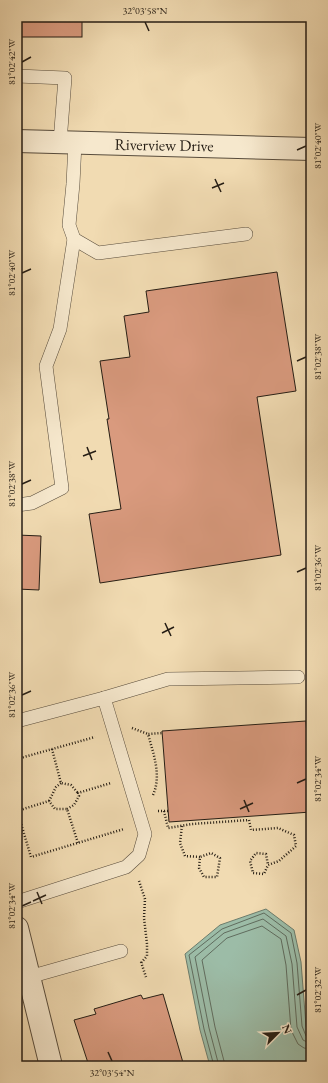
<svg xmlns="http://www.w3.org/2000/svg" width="328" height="1083" font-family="'EB Garamond',serif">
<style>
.water{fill:#9cbca7;stroke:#6c7c6c}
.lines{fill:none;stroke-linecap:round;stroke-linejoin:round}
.shore{stroke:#606c5e;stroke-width:1}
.building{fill:#d99a7e;stroke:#251d14}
.lane-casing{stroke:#584c3c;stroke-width:14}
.street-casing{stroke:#584c3c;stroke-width:24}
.path{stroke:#251d14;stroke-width:2.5;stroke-dasharray:1 2;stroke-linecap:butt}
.lane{stroke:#f6e8cd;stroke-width:13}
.street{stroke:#f6e8cd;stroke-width:22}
.ticks{fill:none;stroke:#251d14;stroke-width:1.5}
.labels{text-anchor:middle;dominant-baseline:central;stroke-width:4;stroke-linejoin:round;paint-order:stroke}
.street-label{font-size:16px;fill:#251d14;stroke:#f6e8cd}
.neatline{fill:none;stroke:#251d14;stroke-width:1.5}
.ticks-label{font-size:10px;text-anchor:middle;fill:#251d14}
</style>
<rect width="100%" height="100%" fill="#f1dbb2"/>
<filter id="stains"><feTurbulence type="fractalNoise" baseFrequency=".005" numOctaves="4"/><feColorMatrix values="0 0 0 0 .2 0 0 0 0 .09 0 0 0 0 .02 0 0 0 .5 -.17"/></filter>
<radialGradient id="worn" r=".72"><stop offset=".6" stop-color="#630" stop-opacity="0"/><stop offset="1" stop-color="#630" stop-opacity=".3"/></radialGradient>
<path class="water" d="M266,909L294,930L301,962L306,1026L311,1038V1066H210L200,1030L185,954L220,925Z"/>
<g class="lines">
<g class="shore">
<path d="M214,1066L204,1029L189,955L222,929L264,913L291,933L297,963L302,1026L306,1036L311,1038"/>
<path d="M219,1066L209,1028L195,957L224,933L263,919L286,936L292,964L297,1027L303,1040L307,1042L311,1043"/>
<path d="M225,1066L224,1061L215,1027L202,960L227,938L262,926L281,939L286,965L291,1030L298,1044L304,1048L311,1049"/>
</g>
</g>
<g class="building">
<rect x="17" y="17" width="65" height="20"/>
<path d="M277,272L296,391L257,397L281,555L100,583L89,514L121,509L107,419H109L100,361L130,357L124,316L149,312L146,291Z"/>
<path d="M17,535L41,536L39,590L17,589Z"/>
<path d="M306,721L311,796V812L169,822L162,731Z"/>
<path d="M163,994L184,1066H89L74,1020L96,1014L94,1009L141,995L143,999Z"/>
</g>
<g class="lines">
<g class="lane-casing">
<g id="lane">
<path d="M17,76L65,78L60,142"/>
<path d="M75,143L73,184L69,225L74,239L98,253L246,234"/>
<path d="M17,505L32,503L62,488L46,366L60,329L74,239"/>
<path d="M104,698L168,679L298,677"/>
<path d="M17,721L104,698L145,834L139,855L126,867L17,902"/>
<path d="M29,977L121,951"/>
</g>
</g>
<g class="street-casing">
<g id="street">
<path d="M17,141L311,149"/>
<path d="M17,928L51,1066"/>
</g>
</g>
<g class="path">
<path d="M132,728L148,734"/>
<path d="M52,749L61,783L71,785L78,793"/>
<path d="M17,759L95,737"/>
<path d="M153,795C162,775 153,753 148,734L163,733"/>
<path d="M49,801L56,787L61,783"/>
<path d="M67,809L74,805L79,796L78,793L111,783"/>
<path d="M17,810L31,857L124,829"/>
<path d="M17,811L49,801L55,809H67L78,843"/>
<path d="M158,811H168"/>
<path d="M164,811L168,828L192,824L249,820L251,830L278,828L294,835L296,846L279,861L268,865L264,874L253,873L250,861L256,853L266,854L268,865"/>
<path d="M182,826L180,843L185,856L200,857L199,868L204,877H217L220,858L211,853L200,857"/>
<path d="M139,881L145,899L144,918L147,944V956L141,963"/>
<path d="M141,962L146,977"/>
</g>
<use href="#lane" class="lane"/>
<use href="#street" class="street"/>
</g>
<path class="ticks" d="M145,22L149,31M22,62L31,57M297,150L306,146M215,179L221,192M212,188L224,183M22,273L31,269M297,361L306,357M87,447L92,460M83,456L96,451M22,484L31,480M297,572L306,568M165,623L171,636M162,633L174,627M22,695L31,691M297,783L306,779M244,800L249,812M240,809L253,803M37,892L42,904M33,901L46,895M22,906L31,902M297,995L306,990M108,1052L112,1061"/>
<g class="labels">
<g class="street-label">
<text transform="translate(164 145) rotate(1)">Riverview Drive</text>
</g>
</g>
<rect width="328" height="1083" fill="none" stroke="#f1dbb2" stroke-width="44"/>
<g transform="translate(278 1033) rotate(66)" stroke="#f6e8cd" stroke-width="3" paint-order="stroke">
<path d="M0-3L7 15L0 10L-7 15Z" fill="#251d14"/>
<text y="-6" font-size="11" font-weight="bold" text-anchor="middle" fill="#251d14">N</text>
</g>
<rect x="22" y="22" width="284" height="1039" class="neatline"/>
<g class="ticks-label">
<text x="145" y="14">32°03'58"N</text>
<text transform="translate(11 62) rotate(-90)" y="4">81°02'42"W</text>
<text transform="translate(317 146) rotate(-90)" y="4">81°02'40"W</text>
<text transform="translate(11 273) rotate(-90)" y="4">81°02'40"W</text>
<text transform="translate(317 357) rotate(-90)" y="4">81°02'38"W</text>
<text transform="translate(11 484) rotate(-90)" y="4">81°02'38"W</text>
<text transform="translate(317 568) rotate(-90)" y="4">81°02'36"W</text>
<text transform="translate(11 695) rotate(-90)" y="4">81°02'36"W</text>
<text transform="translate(317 779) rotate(-90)" y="4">81°02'34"W</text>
<text transform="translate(11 906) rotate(-90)" y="4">81°02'34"W</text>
<text transform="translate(317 990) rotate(-90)" y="4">81°02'32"W</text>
<text x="112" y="1076">32°03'54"N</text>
</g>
<rect width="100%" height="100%" filter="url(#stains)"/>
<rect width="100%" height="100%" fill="url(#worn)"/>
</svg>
